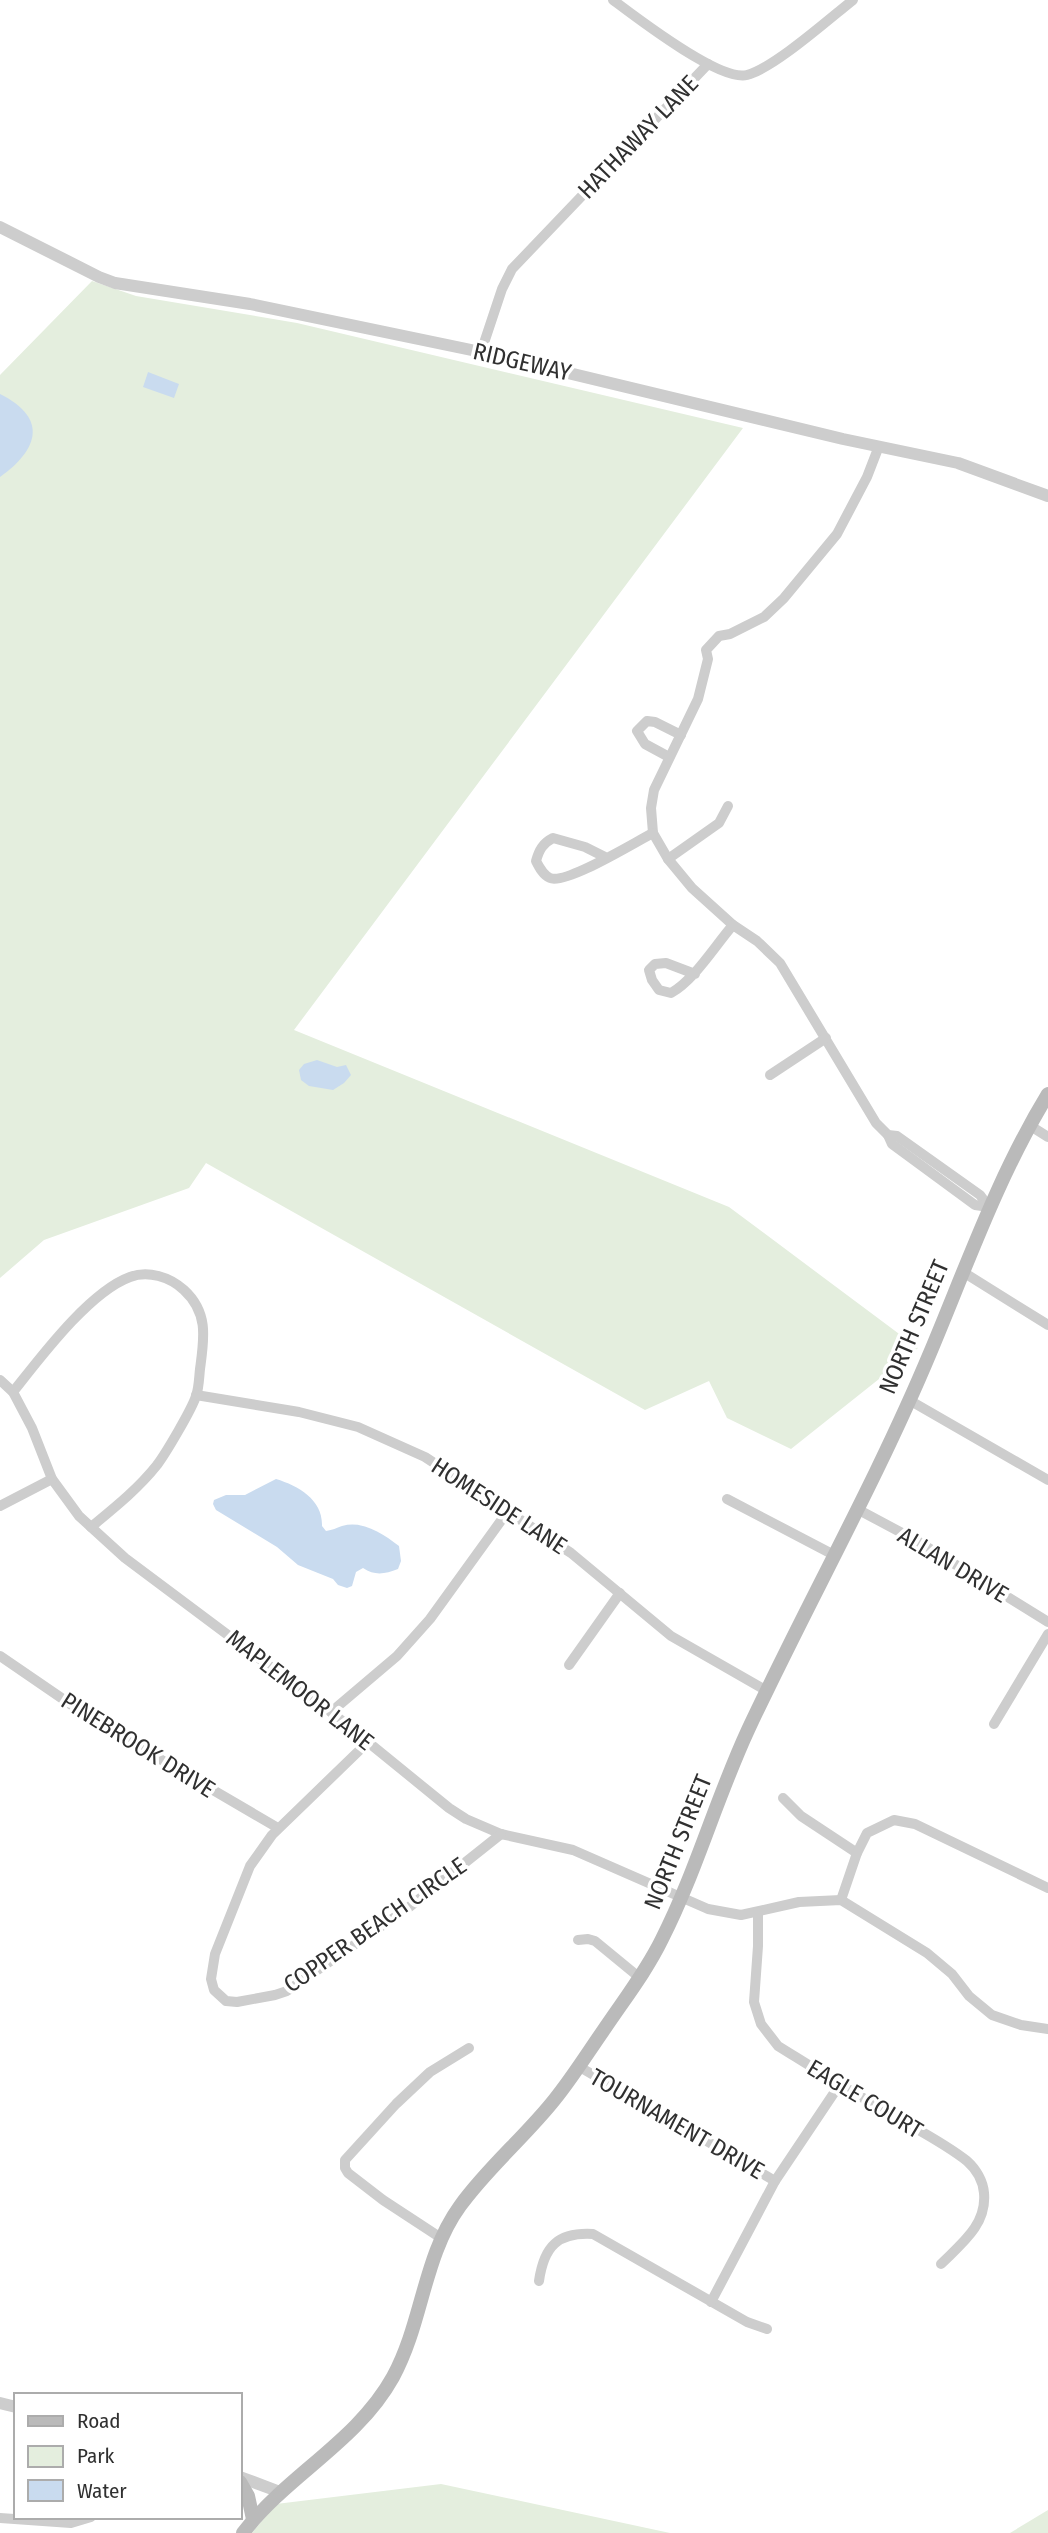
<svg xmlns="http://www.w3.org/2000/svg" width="1048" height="2533" font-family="'Fira Sans Condensed',sans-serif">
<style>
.green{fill:#e4eede}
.water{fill:#c9dbef}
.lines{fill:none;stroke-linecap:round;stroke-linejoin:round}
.minor{stroke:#cdcdcd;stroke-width:10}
.tertiary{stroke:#cdcdcd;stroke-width:12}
.secondary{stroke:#bababa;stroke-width:14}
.labels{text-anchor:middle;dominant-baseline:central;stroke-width:7;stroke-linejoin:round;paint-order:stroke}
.street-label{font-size:24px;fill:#303030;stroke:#fff}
</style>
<rect width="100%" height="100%" fill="#fff"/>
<g class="green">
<path d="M92,281L136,296L297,323L743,428L294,1030L729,1207L918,1348L791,1449L727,1418L709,1381L645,1410L206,1163L189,1188L44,1240L0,1278V375Z"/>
<path d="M441,2484L670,2533H252L276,2504Z"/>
<path d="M1048,2510V2533H1010Z"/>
</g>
<g class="water">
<path d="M148,372L179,384L174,398L143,387Z"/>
<path d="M0,394C48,418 39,449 0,477Z"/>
<path d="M317,1060L337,1067L346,1065L351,1075L344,1083L333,1090L309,1086L301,1080L299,1070L304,1064Z"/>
<path d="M276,1479C299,1486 323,1500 322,1526L326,1531C333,1530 336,1528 342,1526C363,1520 383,1534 399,1546L401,1561L398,1569C385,1574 375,1576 363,1568L356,1572L352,1586L347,1588L338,1585L333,1579L298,1565L277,1547L216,1510L213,1504L214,1500L226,1495H245Z"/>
</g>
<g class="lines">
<g class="minor">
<path d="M613,0C637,18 720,82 747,75C774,68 829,19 853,0"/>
<path d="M481,352L502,289L512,269L708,64"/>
<path d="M879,446L867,477L837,534L784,598L764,617L730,634L719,636L706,650L708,659L698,699L654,790L651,808L653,833L668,859L692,888L733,925L757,941L780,963L876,1123L888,1135L897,1136L980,1195L989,1207"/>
<path d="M669,757L645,744L637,731L647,721L655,722L681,735"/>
<path d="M607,858L585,847L553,838C543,843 539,850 536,861C539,867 543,875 550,878C566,885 635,842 653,833"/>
<path d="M668,859L719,823L728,806"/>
<path d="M695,974L666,963L655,964L649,970L652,980L659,990L671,993C695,979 714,947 733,925"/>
<path d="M770,1075L826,1038"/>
<path d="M1029,1125L1048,1137"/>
<path d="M888,1135L892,1144L975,1205L989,1207"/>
<path d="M963,1272L1048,1325"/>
<path d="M0,1380L13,1392L32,1428L52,1479L79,1516L91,1527L125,1558L331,1712L449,1808L466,1819L501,1834L573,1850L708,1909L741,1915L799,1902L841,1900L927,1953L952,1974L969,1996L992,2015L1021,2025L1048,2029"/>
<path d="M13,1392C40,1358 89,1292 130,1277C148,1270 170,1277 184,1290C209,1313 204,1339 200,1369C199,1378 199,1388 196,1396C192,1409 166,1453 157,1465C138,1489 114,1508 91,1527"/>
<path d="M196,1395L299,1412L358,1427L425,1457L571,1553L671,1636L767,1691"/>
<path d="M909,1400L1048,1480"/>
<path d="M727,1499L834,1555"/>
<path d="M0,1506L52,1479"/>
<path d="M857,1509L919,1542L1048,1622"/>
<path d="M0,1656L95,1721L278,1828"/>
<path d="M569,1665L620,1593"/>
<path d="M331,1712L397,1656L430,1619L508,1511"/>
<path d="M994,1724L1048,1634"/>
<path d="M368,1742L272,1835L250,1866L215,1954L211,1979L214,1990L226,2001L237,2002L275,1995L287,1991L408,1908L501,1834"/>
<path d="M783,1798L801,1816L857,1853"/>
<path d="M841,1900L857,1853L867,1833L894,1820L915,1824L1048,1888"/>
<path d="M758,1912V1946L754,2002L761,2024L778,2046C815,2069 851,2092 889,2113C914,2128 943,2142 967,2161C976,2169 983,2181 984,2193C987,2225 961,2244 941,2264"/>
<path d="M578,1940L588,1939L595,1941L640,1978"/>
<path d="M578,2066L775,2181"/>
<path d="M441,2238L383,2200L348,2173L345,2168V2160L396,2104L430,2072L469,2048"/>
<path d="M539,2281C544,2246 558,2232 593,2234L747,2322L767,2329"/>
<path d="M711,2302L775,2181L840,2084"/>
<path d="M0,2518L71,2523L91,2517"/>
</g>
<g class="tertiary">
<path d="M0,227L99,277L115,283L250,304L481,352L843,439L958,463L1048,496"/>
<path d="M0,2403L16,2407"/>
<path d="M240,2477L280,2492"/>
</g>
<g class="secondary">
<path d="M240,2482L248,2496L253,2519"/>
<path d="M243,2533C287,2475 357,2442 393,2377C423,2322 423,2257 460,2206C488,2167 525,2137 555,2099C572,2078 587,2054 603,2031C623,2001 646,1972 662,1939C696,1872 716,1799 748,1730C807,1604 876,1482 930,1353C967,1265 998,1176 1048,1094"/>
</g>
</g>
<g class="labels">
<g class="street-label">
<text transform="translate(638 137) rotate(-46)">HATHAWAY LANE</text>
<text transform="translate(522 362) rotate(13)">RIDGEWAY</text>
<text transform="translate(914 1327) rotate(-67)">NORTH STREET</text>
<text transform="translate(499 1506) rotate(33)">HOMESIDE LANE</text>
<text transform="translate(953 1565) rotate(31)">ALLAN DRIVE</text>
<text transform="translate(300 1690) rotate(38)">MAPLEMOOR LANE</text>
<text transform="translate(138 1745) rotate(32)">PINEBROOK DRIVE</text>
<text transform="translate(678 1842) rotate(-68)">NORTH STREET</text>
<text transform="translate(375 1925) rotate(-35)">COPPER BEACH CIRCLE</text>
<text transform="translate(865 2099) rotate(31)">EAGLE COURT</text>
<text transform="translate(677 2124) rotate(30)">TOURNAMENT DRIVE</text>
</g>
</g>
<rect x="14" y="2393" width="228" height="126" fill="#ffffff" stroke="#acacac" stroke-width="2"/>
<rect x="28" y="2416" width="35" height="10" fill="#bababa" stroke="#acacac" stroke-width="2"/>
<text x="77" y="2428" font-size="21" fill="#303030">Road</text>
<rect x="28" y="2446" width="35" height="21" fill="#e4eede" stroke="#acacac" stroke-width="2"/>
<text x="77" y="2463" font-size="21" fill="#303030">Park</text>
<rect x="28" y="2480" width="35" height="21" fill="#c9dbef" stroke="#acacac" stroke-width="2"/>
<text x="77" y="2498" font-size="21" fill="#303030">Water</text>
</svg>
